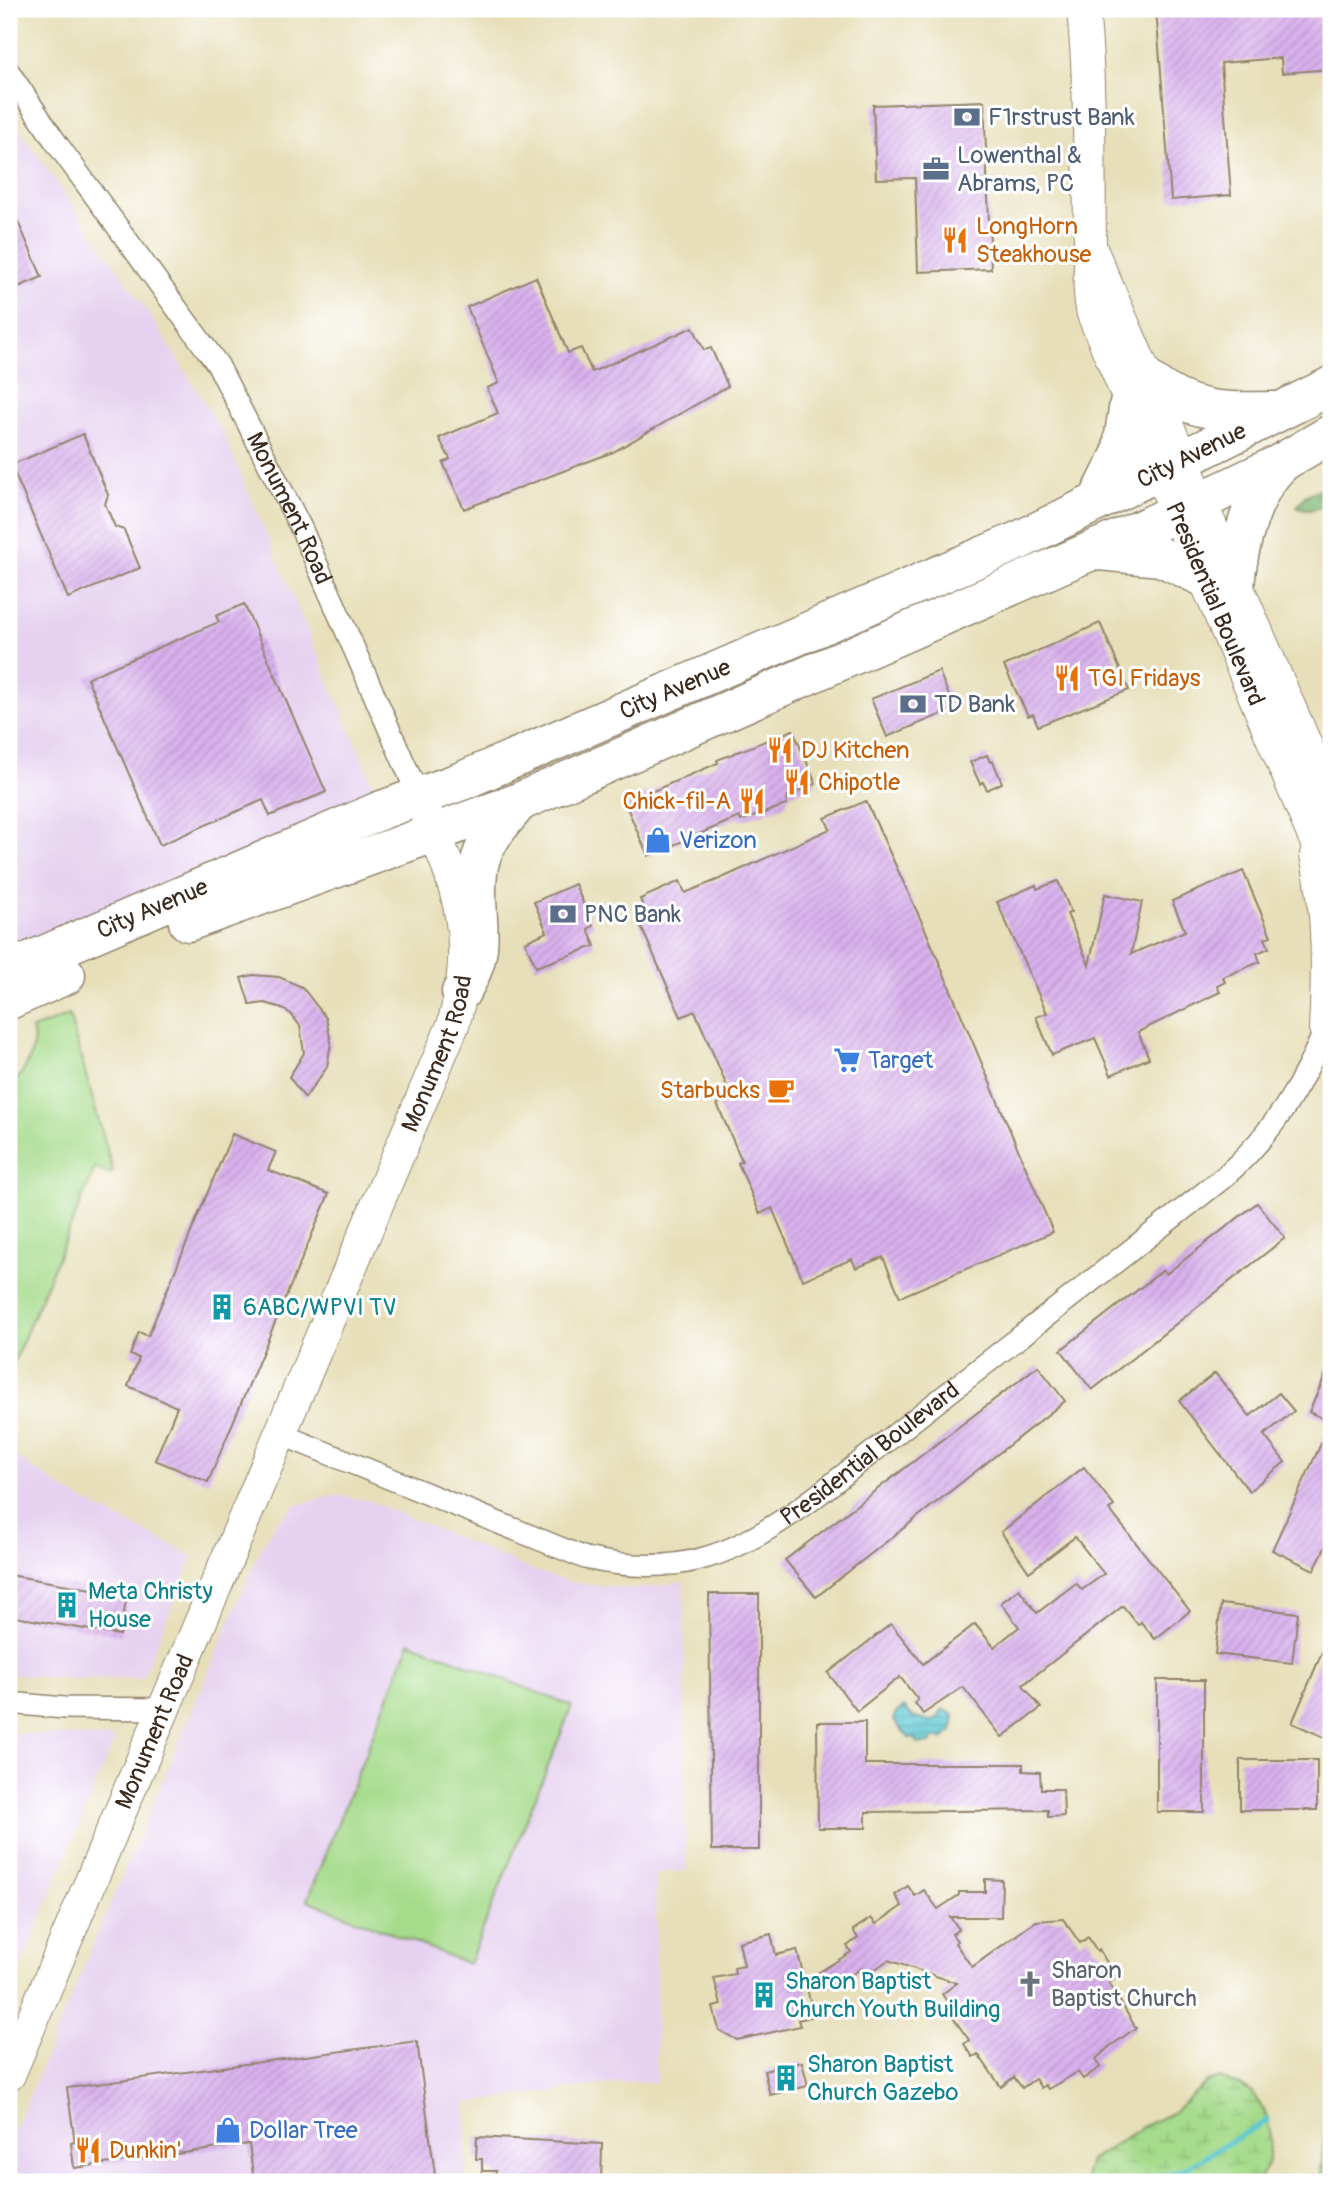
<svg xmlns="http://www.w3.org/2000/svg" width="1340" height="2191" font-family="Pangolin,sans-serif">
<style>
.built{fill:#e6d2f0}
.grass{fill:#a6db8b;stroke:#708254;stroke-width:2}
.forest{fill:url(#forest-crowns);stroke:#60724a;stroke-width:2}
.wetland{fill:url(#wetland-marsh);stroke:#708254;stroke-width:2}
.water{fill:url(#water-rules);stroke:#4b7978;stroke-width:2}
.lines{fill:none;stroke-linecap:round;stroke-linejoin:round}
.stream{stroke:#5bc8d3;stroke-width:5}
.building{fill:url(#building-hatch)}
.street-casing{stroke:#91846c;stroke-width:24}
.secondary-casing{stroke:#91846c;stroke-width:34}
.highway-casing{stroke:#91846c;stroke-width:41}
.street{stroke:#fff;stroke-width:21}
.secondary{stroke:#fff;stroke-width:32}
.highway{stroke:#fff;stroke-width:38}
.labels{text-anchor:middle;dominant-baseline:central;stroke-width:6;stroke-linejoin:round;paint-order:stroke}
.service-label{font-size:24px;fill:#4e5e75;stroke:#fff;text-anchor:start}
.food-label{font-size:24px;fill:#c56008;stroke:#fff;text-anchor:start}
.street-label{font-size:24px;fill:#3b2a1e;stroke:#fff}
.shop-label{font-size:24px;fill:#366cbe;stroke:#fff;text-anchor:start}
.culture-label{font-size:24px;fill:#0d838f;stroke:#fff;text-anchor:start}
.worship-label{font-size:24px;fill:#5b616d;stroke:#fff;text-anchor:start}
</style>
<defs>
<pattern id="forest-crowns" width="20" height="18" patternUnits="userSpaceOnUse" patternTransform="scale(1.75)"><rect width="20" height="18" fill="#84bb77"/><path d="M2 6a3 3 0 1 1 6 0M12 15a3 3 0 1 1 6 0" fill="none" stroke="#6d9861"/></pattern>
<pattern id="wetland-marsh" width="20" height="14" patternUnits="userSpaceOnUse" patternTransform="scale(1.75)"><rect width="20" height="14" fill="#a6db8b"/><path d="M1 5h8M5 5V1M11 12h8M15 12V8" fill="none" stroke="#90bc78"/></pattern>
<pattern id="water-rules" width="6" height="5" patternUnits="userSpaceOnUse" patternTransform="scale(1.75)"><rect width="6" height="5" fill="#5bc8d3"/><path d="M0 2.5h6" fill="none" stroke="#4ca3ab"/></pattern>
<pattern id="building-hatch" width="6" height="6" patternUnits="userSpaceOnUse" patternTransform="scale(1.75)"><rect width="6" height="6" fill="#d9b1ed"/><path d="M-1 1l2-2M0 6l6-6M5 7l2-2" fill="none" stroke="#bb98cb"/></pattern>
</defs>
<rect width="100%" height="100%" fill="#fff"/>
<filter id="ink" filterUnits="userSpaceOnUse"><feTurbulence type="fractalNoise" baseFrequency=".0143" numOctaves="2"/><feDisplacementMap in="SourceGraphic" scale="14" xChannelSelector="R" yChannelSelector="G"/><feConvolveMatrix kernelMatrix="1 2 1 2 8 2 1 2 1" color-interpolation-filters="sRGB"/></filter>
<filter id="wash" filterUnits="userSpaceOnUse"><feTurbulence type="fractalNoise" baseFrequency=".00686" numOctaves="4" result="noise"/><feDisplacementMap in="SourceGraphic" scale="28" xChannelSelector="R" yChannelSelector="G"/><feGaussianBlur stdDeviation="1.57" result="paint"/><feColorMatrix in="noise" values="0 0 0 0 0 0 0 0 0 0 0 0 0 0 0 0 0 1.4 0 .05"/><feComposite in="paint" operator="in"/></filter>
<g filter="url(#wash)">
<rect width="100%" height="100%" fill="#e7dfb9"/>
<g class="built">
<path d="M9,115L148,312L223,433L378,796L9,954Z"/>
<path d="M9,1452L70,1494L193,1556L142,1678L77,1679L9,1674Z"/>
<path d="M332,1495L367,1500L535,1571L572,1583L639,1589L684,1582L686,1871L656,1872V2082L631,2081L466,2103V2182H9V2144L261,1548L276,1523L295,1506Z"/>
<path d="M9,1733L115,1738L9,1995Z"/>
</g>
<g class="grass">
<path d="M69,1015L113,1171L109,1174L95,1168L9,1374V1085C25,1077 38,1046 32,1029Z"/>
<path d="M410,1642L572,1706L469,1964L307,1900Z"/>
</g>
<g class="forest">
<path d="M1331,483V505L1309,510L1297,507L1305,496Z"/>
<path d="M1331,2070V2182H1320Z"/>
</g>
<path class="wetland" d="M1220,2078C1230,2082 1246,2086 1254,2095C1275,2119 1275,2158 1258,2182H1084L1090,2161L1142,2127L1174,2112L1207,2082Z"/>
<path class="water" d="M904,1707L913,1717L931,1722L938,1718L943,1709L954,1715L952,1731L943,1739L934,1737L930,1743L918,1744L916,1739L909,1738L893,1720L895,1714Z"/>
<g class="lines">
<path class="stream" d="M1139,2182L1182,2170L1268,2120"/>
</g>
<g id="blocks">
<g class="building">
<path d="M1156,9H1331V69L1282,73L1281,58L1221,63L1231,195L1171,200Z"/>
<path d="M984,101L991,269L918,272L915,178L876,179L873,105Z"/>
<path d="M9,201L42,277L9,291Z"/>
<path d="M536,277L568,353L581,348L592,372L693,327L704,350L711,348L728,386L613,452L464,509L443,463L450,459L439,438L498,413L487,388L499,383L467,307Z"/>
<path d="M83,434L108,495L105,504L115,527L124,530L140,568L68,598L11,465Z"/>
<path d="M244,604L326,792L270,816L263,800L160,845L87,678L219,622L216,616Z"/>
<path d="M1100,623L1129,690L1038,726L1033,714L1028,716L1004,666Z"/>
<path d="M939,671L954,709L887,737L871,699Z"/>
<path d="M793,730L816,784L788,796L786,805L741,821L739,817L648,856L625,803L718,763L717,760Z"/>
<path d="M987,755L990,762L993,761L1002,783L987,790L983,782L980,784L970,762Z"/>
<path d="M866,801L925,929L1053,1232L900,1297L883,1257L856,1268L852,1259L803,1280L772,1208L760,1214L738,1163L742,1161L717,1104L732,1098L695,1011L681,1017L636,915L645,911L640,899L680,881L685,893L722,878L830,829L825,818Z"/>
<path d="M1243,871L1271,936L1265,938L1269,948L1257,953L1260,962L1223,977L1225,982L1217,986L1220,992L1138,1032L1149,1058L1111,1075L1095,1038L1052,1055L1036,1017L1047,1013L997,902L1036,885L1037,889L1058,881L1071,912L1067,914L1089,965L1105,894L1142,902L1131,954L1185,931L1172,901Z"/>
<path d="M575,884L593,926L588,929L595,946L536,967L525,942L547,932L534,902Z"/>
<path d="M253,975L279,977L302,987L326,1018L331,1042L327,1067L305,1098L289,1077L304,1053L300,1026L291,1014L279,1007L265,1003L250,1005L241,978Z"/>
<path d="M232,1134L276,1152L268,1170L329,1194L208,1482L155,1460L177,1407L128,1386L139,1358L130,1355L139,1332L148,1336Z"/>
<path d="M1257,1203L1285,1238L1092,1390L1061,1350L1163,1270L1166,1274Z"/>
<path d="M1331,1362V1535L1314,1570L1272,1550L1331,1422L1309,1412Z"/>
<path d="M1038,1366L1065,1401L816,1597L785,1560Z"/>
<path d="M1215,1373L1250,1416L1279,1393L1294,1411L1264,1435L1285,1462L1249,1491L1179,1401Z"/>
<path d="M1084,1467L1114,1506L1109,1509L1190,1611L1155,1639L1141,1622L1138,1625L1123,1606L1023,1685L1041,1708L1002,1737L963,1687L923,1714L915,1703L918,1700L900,1677L857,1711L828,1673L891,1624L923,1664L975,1624L994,1647L1019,1627L1001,1603L1019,1589L1037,1613L1076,1583L1082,1590L1104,1574L1075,1537L1029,1572L1001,1532Z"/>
<path d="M9,1575L127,1595L120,1635L9,1616Z"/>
<path d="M709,1594H759V1850H712Z"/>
<path d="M1221,1604L1298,1613L1292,1663L1215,1654Z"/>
<path d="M1331,1631V1740L1292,1723Z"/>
<rect x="1157" y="1680" width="47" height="132"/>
<path d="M817,1722H865V1764H1023V1771L1040,1772L1041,1789H1063L1064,1816L1048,1817V1810L866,1812V1828H818Z"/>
<rect x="1240" y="1760" width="77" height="50"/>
<path d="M985,1879L1002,1880L1001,1917H950L959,1929L952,1934L957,1941L955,1943L972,1967L1036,1921L1063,1919L1080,1943L1088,1937L1097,1951L1099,1949L1116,1978L1109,1983L1136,2028L1109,2047L1095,2060L1100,2067L1083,2079L1078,2072L1048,2089L1045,2085L1041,2088L1035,2079L1022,2088L1014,2077L1001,2087L978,2054L973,2057L964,2044L969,2040L949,2012L952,2009L942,1994L957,1983L888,1960L867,1975L862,1968L830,1988L818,1973L851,1952L847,1946L858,1938L853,1930L871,1918L876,1924L902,1906L895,1895L908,1886L915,1896L924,1890L938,1909L959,1895V1892H985Z"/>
<path d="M771,1934L776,1955L797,1950L814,2016L798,2020L800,2026L737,2040L719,2030L713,2007L721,2005L714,1978L735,1974L734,1968L744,1966L739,1942Z"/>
<path d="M417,2041L436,2182H254L249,2144L74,2168L71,2143L75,2142L67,2088Z"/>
<path d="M802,2062L808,2086L770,2095L764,2071Z"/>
<path d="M477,2137L602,2144L601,2182H495L496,2171H482V2159H476Z"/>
</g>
</g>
</g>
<g filter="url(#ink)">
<use href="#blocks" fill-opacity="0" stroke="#91846c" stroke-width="2"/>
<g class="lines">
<g class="street-casing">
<g id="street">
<path id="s1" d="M9,72L55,141L218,365L301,528L419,797"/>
<path id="s2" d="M278,1433L585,1558C681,1580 738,1554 814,1498L1223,1178C1274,1133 1306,1081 1329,1018"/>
<path d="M9,1703L64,1708L163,1709"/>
</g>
</g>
<g class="secondary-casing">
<g id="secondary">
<path id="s3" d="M1083,9C1091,87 1089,166 1090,245C1091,269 1087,289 1093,314L1331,877"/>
<path d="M1091,249L1331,803"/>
<path d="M1316,855C1329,912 1328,971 1325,1028"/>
<path id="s4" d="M9,2075L453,1025C478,941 459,888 425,811"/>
</g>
</g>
<g class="highway-casing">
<g id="highway">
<path d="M1148,380C1190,413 1221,412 1273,411"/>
<path d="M1097,502L1121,454L1129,403"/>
<path d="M1099,551L1161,557L1201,576"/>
<path d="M1235,586C1238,547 1252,490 1281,464"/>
<path d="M188,922L519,802L1155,523L1279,464L1331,434"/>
<path id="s5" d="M9,970L379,811L462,781L1022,539L1331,386"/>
<path d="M461,992C493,942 470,917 479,866C483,841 504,821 519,802"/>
<path d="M9,1000L66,975"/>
</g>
</g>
<use href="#street" class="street"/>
<use href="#secondary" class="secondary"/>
<use href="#highway" class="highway"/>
</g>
</g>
<defs>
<g id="bank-bare" transform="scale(2.1)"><path d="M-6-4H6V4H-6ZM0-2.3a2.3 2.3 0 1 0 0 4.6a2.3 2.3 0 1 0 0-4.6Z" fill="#5c6f8a" stroke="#fff" stroke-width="2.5" paint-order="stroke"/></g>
<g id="office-bare" transform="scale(2.1)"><path d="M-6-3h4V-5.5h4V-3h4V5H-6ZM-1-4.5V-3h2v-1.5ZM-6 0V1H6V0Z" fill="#5c6f8a" stroke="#fff" stroke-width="2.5" paint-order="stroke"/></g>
<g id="restaurant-bare" transform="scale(2.1)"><path d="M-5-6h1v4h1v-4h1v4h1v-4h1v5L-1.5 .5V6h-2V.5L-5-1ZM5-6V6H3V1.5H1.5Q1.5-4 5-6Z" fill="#e8710a" stroke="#fff" stroke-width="2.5" paint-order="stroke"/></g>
<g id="shop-bare" transform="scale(2.1)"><path d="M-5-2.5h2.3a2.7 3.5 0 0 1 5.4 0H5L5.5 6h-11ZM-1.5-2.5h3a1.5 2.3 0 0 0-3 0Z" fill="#3f7fe0" stroke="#fff" stroke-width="2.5" paint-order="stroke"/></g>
<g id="supermarket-bare" transform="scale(2.1)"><path d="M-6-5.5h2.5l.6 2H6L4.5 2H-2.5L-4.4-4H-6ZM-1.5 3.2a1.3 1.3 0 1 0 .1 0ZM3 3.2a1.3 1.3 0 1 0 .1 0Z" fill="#3f7fe0" stroke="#fff" stroke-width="2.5" paint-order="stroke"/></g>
<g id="cafe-bare" transform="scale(2.1)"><path d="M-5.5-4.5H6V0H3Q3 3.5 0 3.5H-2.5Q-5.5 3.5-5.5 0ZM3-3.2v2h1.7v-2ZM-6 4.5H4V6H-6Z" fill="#e8710a" stroke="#fff" stroke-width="2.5" paint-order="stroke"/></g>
<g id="building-bare" transform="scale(2.1)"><path d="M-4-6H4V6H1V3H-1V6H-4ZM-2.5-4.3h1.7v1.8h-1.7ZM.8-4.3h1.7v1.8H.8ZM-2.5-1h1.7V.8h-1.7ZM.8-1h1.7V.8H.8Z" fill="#0f9aa8" stroke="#fff" stroke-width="2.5" paint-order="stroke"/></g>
<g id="church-bare" transform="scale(2.1)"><path d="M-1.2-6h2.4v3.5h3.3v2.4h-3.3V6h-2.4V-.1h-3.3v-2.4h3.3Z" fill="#6b7280" stroke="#fff" stroke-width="2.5" paint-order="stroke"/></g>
</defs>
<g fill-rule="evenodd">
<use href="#bank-bare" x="967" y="117"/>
<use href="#office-bare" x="936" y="169"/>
<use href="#restaurant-bare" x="955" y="240"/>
<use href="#restaurant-bare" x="1067" y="678"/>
<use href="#bank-bare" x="913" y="704"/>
<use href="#restaurant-bare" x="780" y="750"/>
<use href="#restaurant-bare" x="797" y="782"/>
<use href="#restaurant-bare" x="752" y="801"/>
<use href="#shop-bare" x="658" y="840"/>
<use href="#bank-bare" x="563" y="914"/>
<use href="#supermarket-bare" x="847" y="1060"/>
<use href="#cafe-bare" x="781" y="1090"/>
<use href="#building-bare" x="222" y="1307"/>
<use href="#building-bare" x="67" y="1605"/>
<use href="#church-bare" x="1030" y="1984"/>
<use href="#building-bare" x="764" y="1995"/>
<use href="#building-bare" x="786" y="2078"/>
<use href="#shop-bare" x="228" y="2130"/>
<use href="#restaurant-bare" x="88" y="2150"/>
</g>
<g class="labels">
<g class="service-label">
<text x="988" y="117">F1rstrust Bank</text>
<text x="957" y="155">Lowenthal &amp;<tspan x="957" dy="28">Abrams, PC</tspan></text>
<text x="934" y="704">TD Bank</text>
<text x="584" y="914">PNC Bank</text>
</g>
<g class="food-label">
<text x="976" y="226">LongHorn<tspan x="976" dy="28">Steakhouse</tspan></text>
<text x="1088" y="678">TGI Fridays</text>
<text x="801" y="750">DJ Kitchen</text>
<text x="818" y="782">Chipotle</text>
<text x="731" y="801" text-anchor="end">Chick-fil-A</text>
<text x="760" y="1090" text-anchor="end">Starbucks</text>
<text x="109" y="2150">Dunkin'</text>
</g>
<g class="street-label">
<text stroke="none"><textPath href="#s5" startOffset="1290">City Avenue</textPath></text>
<text stroke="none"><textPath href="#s1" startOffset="520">Monument Road</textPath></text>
<text stroke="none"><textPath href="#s3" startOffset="620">Presidential Boulevard</textPath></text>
<text stroke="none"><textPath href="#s5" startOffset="723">City Avenue</textPath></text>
<text stroke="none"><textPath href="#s5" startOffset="156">City Avenue</textPath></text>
<text stroke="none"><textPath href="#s4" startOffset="1108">Monument Road</textPath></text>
<text stroke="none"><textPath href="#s2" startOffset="649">Presidential Boulevard</textPath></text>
<text stroke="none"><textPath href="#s4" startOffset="373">Monument Road</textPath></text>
</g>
<g class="shop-label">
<text x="679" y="840">Verizon</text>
<text x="868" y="1060">Target</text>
<text x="249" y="2130">Dollar Tree</text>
</g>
<g class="culture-label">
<text x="243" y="1307">6ABC/WPVI TV</text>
<text x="88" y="1591">Meta Christy<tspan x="88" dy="28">House</tspan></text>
<text x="785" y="1981">Sharon Baptist<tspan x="785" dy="28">Church Youth Building</tspan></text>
<text x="807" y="2064">Sharon Baptist<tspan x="807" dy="28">Church Gazebo</tspan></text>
</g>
<g class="worship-label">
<text x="1051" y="1970">Sharon<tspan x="1051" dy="28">Baptist Church</tspan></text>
</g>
</g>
<rect width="1340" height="2191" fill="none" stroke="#fff" stroke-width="35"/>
</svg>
